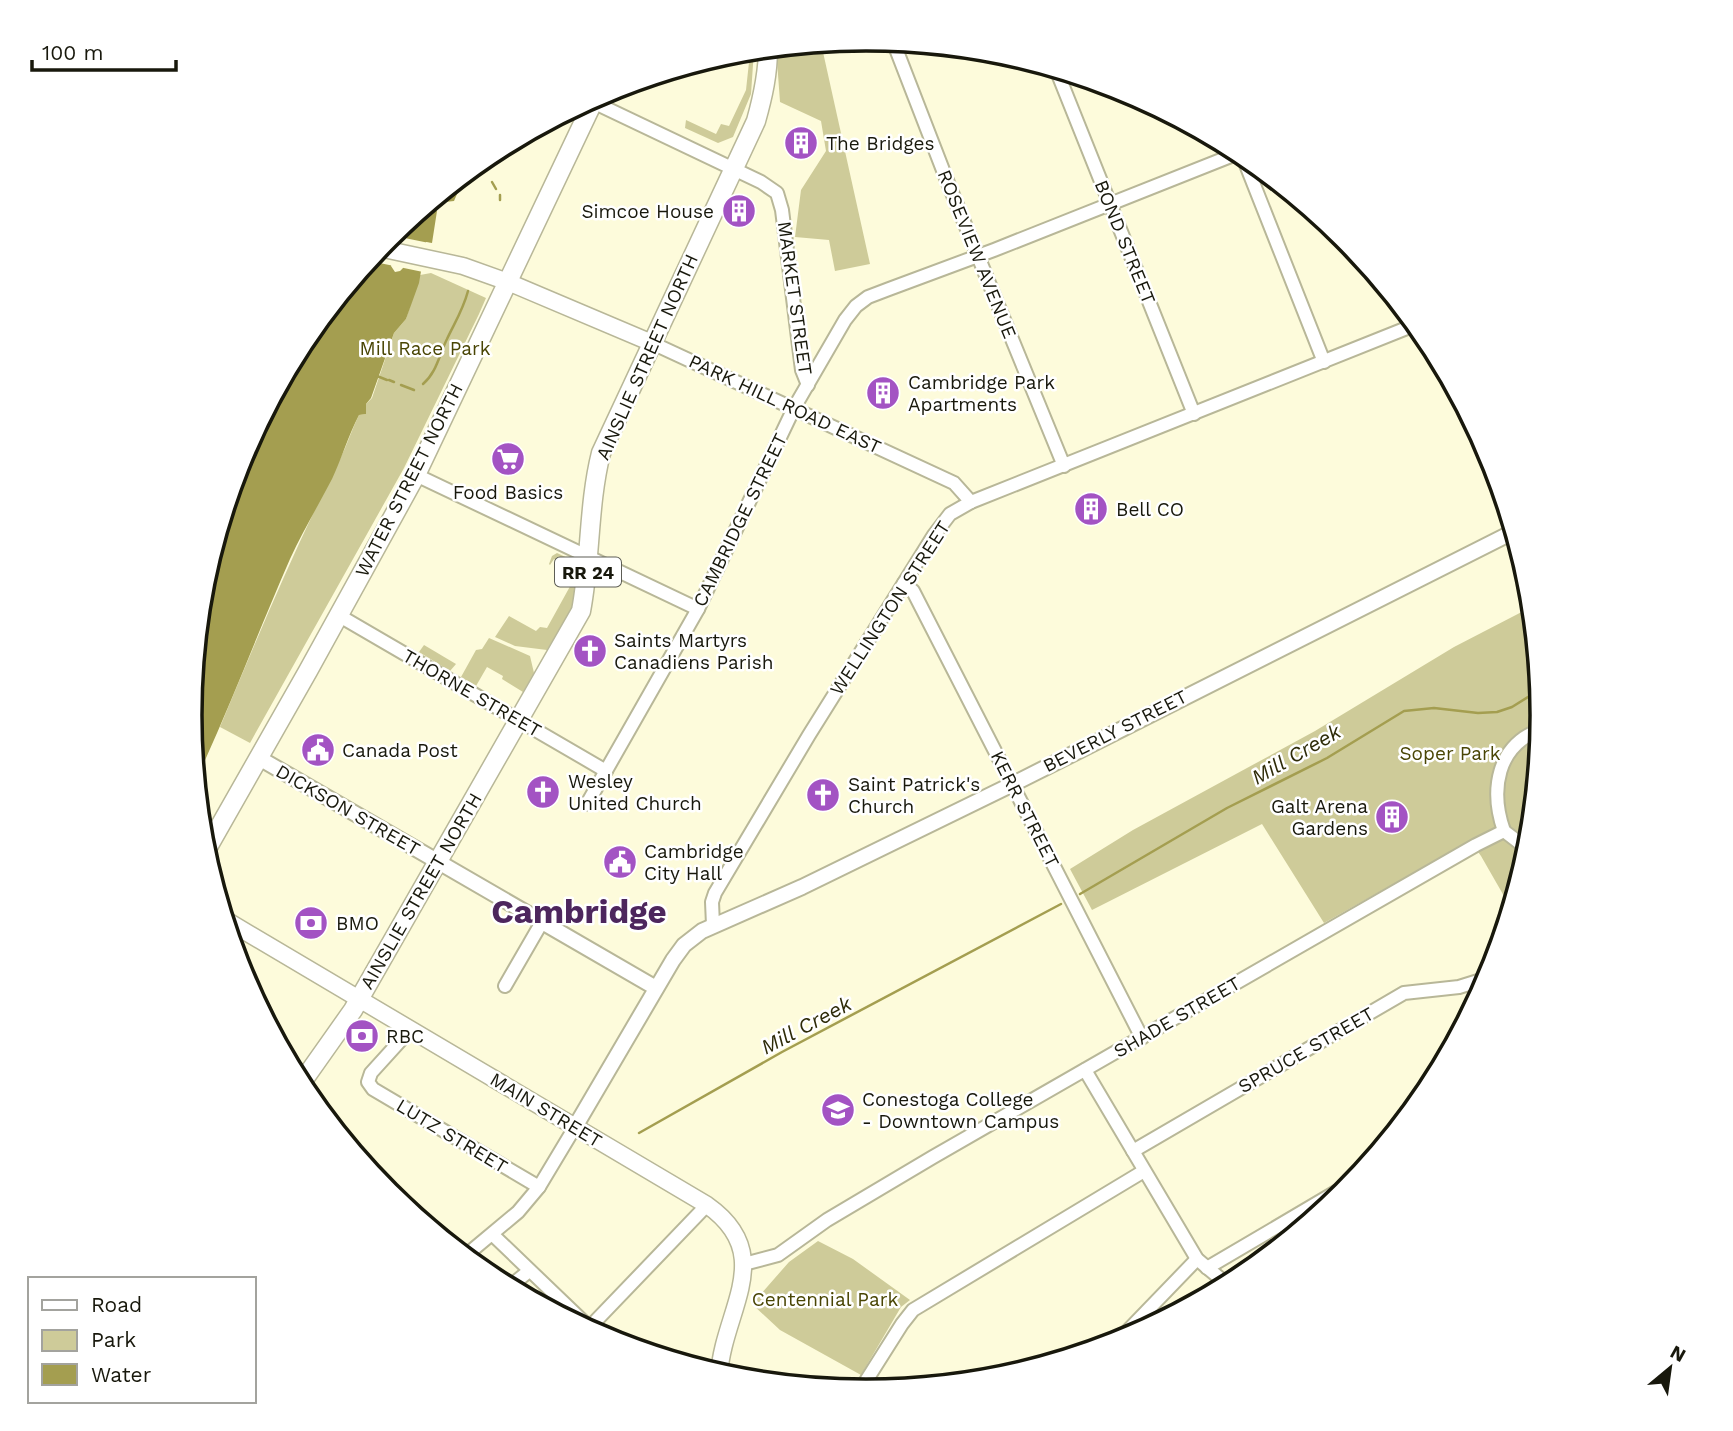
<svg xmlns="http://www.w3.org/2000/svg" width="1733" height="1431" font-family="'Work Sans',sans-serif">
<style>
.green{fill:#cecb99}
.water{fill:#a49e50;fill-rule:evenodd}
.pier{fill:#fdfbdb}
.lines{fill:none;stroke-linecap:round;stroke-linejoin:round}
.stream{stroke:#a49e50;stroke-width:2.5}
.minor-casing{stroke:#b8b798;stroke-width:16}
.tertiary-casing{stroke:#b8b798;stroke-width:18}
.secondary-casing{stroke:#b8b798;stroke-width:19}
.primary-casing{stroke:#b8b798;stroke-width:21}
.minor{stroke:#fff;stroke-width:12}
.tertiary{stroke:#fff;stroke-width:14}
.secondary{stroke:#fff;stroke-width:16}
.primary{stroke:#fff;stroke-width:18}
.labels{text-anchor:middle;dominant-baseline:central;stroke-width:5;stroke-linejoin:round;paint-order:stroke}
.shield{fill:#fff;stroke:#5d5d55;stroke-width:2}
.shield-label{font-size:18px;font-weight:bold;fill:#18180c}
.poi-label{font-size:19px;fill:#18180c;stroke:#fff;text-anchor:start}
.street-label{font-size:19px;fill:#18180c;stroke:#fff}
.park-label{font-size:19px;fill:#494504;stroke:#fff}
.water-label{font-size:21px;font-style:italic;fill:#2e2b08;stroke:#fff}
.town-label{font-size:33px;font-weight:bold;fill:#4d265d;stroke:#fff}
.rim{fill:none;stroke:#18180c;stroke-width:3.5}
</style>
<rect width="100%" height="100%" fill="#fdfbdb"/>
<g class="green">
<path d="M821,43L870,264L835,271L829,240L795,237L801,190L826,151L821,121L780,102L776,47Z"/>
<path d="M754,50L751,94L733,137L718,143L685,128L686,120L716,134L721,124L729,126L746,90L750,53L741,52Z"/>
<path d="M431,273L486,298L479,314L404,468L250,743L220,727C258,636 295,547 340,459C347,445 352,429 359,415L366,414V404L372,398L394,333L406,319L420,275Z"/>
<path d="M557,553L576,562L580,567L576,601L547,650L515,646L495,637L509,616L536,631L540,627L547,628L573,581L569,576L572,568L554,559L550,565L549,564L552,556Z"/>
<path d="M1533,606L1543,716L1530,848L1512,910L1481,856L1470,841L1324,923L1262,824L1092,910L1070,869L1133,830L1315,731L1454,647Z"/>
<path d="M489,638L530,656L534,673L523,692L502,679L503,676L487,667L476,686L461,677L476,650L482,649Z"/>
<path d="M424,645L456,664L450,671L419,652Z"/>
<path d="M818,1241L853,1259L910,1300L901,1307L861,1375L780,1330L752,1304L789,1262Z"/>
</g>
<path class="water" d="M466,173L454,201L436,203L435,210L437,211L432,243L426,242L419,283L406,319L394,333L371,398L366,404V414L359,415C348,436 342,458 332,479C318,506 303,531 290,559C258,632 230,707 196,780L190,715L203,583L241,456L304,339L365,265L370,266L373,263L388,237ZM403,235L407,239L403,268L400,271L395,272L391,266L398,237Z"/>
<path class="pier" d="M390,235L434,244L433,246H429L423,272L399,267L403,238L394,266L370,261Z"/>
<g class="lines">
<g class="stream">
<path d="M492,182L496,189"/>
<path d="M500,195V200"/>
<path d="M377,376L387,380"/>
<path d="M389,380L394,382"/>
<path d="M423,384C437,372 439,355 447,339C455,322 463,310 468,291"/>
<path d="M401,385L414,390"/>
<path d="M1080,894L1227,808L1327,758L1404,711L1434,708L1478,713L1497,712L1512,707L1541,689"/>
<path d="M639,1133L782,1052L1061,904"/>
</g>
<g class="minor-casing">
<g id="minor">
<path d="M893,41L946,178L1064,466"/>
<path d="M1056,69L1194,414"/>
<path d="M593,102L761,182L777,193L782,210L802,370L808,385"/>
<path d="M1241,152L1324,362"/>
<path d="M652,343L954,483L971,502"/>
<path d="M416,475L698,609"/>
<path d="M904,583L913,591L1142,1038"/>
<path d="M338,615L606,771"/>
<path d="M587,804L698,609L794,408L845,320L856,306L868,297L889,289L994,250L1241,152"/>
<path d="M1504,831C1490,791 1496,745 1542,729"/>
<path d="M1504,831L1530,851"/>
<path d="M713,925L712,902L715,893L809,735L934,535L950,514L971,502L1417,324"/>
<path d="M505,986L542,922"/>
<path d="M410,1030L371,1073L368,1082L373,1089L539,1187"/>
<path d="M1085,1070L1197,1259L1229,1286"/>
<path d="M1133,1151L1404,993L1459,987L1491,977"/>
<path d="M493,1235L589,1327"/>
<path d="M464,1257L518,1212L539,1187L575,1127"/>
<path d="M744,1264L778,1255L827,1220L933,1157L1476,845L1504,831"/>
<path d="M1207,1268L1358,1179"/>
<path d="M508,1288L529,1271"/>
<path d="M587,1330L707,1205"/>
<path d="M1115,1344L1197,1259"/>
<path d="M859,1392L902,1324L913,1310L1144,1171"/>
</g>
</g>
<g class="tertiary-casing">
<g id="tertiary">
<path d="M259,758L656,988"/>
<path d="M575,1127L673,960L684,945L702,931L802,887L1021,780L1515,531"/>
</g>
</g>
<g class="secondary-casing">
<g id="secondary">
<path d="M379,248L463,266L508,282L652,343"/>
<path d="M224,919L707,1205C778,1255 723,1310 719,1375"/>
</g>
</g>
<g class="primary-casing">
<g id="primary">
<path d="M204,854L308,671L416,475L596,96"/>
<path d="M300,1085L353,1010L581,611C591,559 588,505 601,453L756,121C763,96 768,74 768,48"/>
</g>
</g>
<use href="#minor" class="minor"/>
<use href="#tertiary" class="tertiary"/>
<use href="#secondary" class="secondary"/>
<use href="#primary" class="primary"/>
</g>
<defs>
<g id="building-disc" transform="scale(1.75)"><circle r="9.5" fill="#a353c3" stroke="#fff"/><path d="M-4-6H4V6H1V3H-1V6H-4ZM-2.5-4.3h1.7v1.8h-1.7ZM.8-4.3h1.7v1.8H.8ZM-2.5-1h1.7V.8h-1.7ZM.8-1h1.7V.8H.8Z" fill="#fff"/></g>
<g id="supermarket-disc" transform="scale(1.75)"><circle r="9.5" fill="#a353c3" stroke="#fff"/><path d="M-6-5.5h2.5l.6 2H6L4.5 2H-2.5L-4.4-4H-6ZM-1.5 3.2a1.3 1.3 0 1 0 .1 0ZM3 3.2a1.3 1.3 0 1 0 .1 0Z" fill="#fff"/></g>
<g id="church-disc" transform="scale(1.75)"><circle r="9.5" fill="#a353c3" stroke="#fff"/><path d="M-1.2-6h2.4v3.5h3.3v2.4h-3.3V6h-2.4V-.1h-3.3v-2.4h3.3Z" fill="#fff"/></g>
<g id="civic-disc" transform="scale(1.75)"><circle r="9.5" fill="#a353c3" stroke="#fff"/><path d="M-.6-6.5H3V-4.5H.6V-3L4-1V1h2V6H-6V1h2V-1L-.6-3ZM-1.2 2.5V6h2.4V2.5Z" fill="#fff"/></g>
<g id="bank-disc" transform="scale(1.75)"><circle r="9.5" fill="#a353c3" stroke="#fff"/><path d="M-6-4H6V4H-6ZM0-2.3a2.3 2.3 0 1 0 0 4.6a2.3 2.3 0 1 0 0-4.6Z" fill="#fff"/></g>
<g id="university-disc" transform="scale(1.75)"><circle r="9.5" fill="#a353c3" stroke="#fff"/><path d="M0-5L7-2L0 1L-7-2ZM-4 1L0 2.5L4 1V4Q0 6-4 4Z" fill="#fff"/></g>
</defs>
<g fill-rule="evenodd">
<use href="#building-disc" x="801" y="143"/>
<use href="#building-disc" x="739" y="211"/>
<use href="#building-disc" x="883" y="393"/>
<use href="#supermarket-disc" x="508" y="459"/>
<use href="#building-disc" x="1091" y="509"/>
<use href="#church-disc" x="590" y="651"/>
<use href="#civic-disc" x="318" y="750"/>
<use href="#church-disc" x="543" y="792"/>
<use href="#church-disc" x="823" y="795"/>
<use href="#building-disc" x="1392" y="817"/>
<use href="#civic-disc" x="620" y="862"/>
<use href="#bank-disc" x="311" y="923"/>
<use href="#bank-disc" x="362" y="1036"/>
<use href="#university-disc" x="838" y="1110"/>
</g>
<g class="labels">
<rect class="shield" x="555" y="557.5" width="66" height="29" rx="5"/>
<g class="shield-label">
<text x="588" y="572">RR 24</text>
</g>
<g class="poi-label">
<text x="826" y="143">The Bridges</text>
<text x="714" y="211" text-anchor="end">Simcoe House</text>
<text x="908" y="382">Cambridge Park<tspan x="908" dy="22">Apartments</tspan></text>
<text x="508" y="492" text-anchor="middle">Food Basics</text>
<text x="1116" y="509">Bell CO</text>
<text x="614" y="640">Saints Martyrs<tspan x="614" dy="22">Canadiens Parish</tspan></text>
<text x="342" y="750">Canada Post</text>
<text x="568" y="781">Wesley<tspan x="568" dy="22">United Church</tspan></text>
<text x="848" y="784">Saint Patrick's<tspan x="848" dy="22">Church</tspan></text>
<text x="1368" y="806" text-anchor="end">Galt Arena<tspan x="1368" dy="22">Gardens</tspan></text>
<text x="644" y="851">Cambridge<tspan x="644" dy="22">City Hall</tspan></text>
<text x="336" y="923">BMO</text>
<text x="386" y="1036">RBC</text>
<text x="862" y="1099">Conestoga College<tspan x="862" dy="22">- Downtown Campus</tspan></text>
</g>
<g class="street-label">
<text transform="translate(1125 242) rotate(68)">BOND STREET</text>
<text transform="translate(977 254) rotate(68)">ROSEVIEW AVENUE</text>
<text transform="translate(795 298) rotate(82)">MARKET STREET</text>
<text transform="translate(647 357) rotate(-66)">AINSLIE STREET NORTH</text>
<text transform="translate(785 404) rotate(25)">PARK HILL ROAD EAST</text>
<text transform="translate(409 480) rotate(-63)">WATER STREET NORTH</text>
<text transform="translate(740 520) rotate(-64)">CAMBRIDGE STREET</text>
<text transform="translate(890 608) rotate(-57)">WELLINGTON STREET</text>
<text transform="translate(472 693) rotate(30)">THORNE STREET</text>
<text transform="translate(1115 731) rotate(-27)">BEVERLY STREET</text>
<text transform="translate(1025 809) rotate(63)">KERR STREET</text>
<text transform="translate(348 810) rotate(30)">DICKSON STREET</text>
<text transform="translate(421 891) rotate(-60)">AINSLIE STREET NORTH</text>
<text transform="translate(1177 1017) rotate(-30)">SHADE STREET</text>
<text transform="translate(1306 1050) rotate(-30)">SPRUCE STREET</text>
<text transform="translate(546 1110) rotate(31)">MAIN STREET</text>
<text transform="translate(452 1136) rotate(31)">LUTZ STREET</text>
</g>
<g class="park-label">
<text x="425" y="348">Mill Race Park</text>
<text x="1450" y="753">Soper Park</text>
<text x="825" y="1299">Centennial Park</text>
</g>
<g class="water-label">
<text transform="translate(1296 754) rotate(-30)">Mill Creek</text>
<text transform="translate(806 1025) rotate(-28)">Mill Creek</text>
</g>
<g class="town-label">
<text x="579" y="911">Cambridge</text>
</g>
</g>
<path d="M0 0H1733V1431H0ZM202 715a664 664 0 1 1 1328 0a664 664 0 1 1-1328 0Z" fill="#fff" fill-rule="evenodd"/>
<path class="rim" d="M202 715a664 664 0 1 1 1328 0a664 664 0 1 1-1328 0Z"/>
<rect x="28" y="1277" width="228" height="126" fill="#ffffff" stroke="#a3a39e" stroke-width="2"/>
<rect x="42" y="1300" width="35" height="10" fill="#ffffff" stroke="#a3a39e" stroke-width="2"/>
<text x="91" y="1312" font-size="21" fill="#18180c">Road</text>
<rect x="42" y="1330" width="35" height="21" fill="#cecb99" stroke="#a3a39e" stroke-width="2"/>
<text x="91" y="1347" font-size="21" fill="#18180c">Park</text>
<rect x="42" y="1364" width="35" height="21" fill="#a49e50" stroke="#a3a39e" stroke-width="2"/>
<text x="91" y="1382" font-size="21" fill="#18180c">Water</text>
<g transform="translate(1670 1368) rotate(29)" stroke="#ffffff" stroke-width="5" paint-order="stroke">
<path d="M0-5L12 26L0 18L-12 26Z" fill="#18180c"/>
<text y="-10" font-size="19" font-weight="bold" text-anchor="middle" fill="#18180c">N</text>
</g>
<path d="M32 60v10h144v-10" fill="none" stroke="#18180c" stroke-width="3.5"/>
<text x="42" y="60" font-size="21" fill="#18180c" stroke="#ffffff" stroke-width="5" paint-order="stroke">100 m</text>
</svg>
